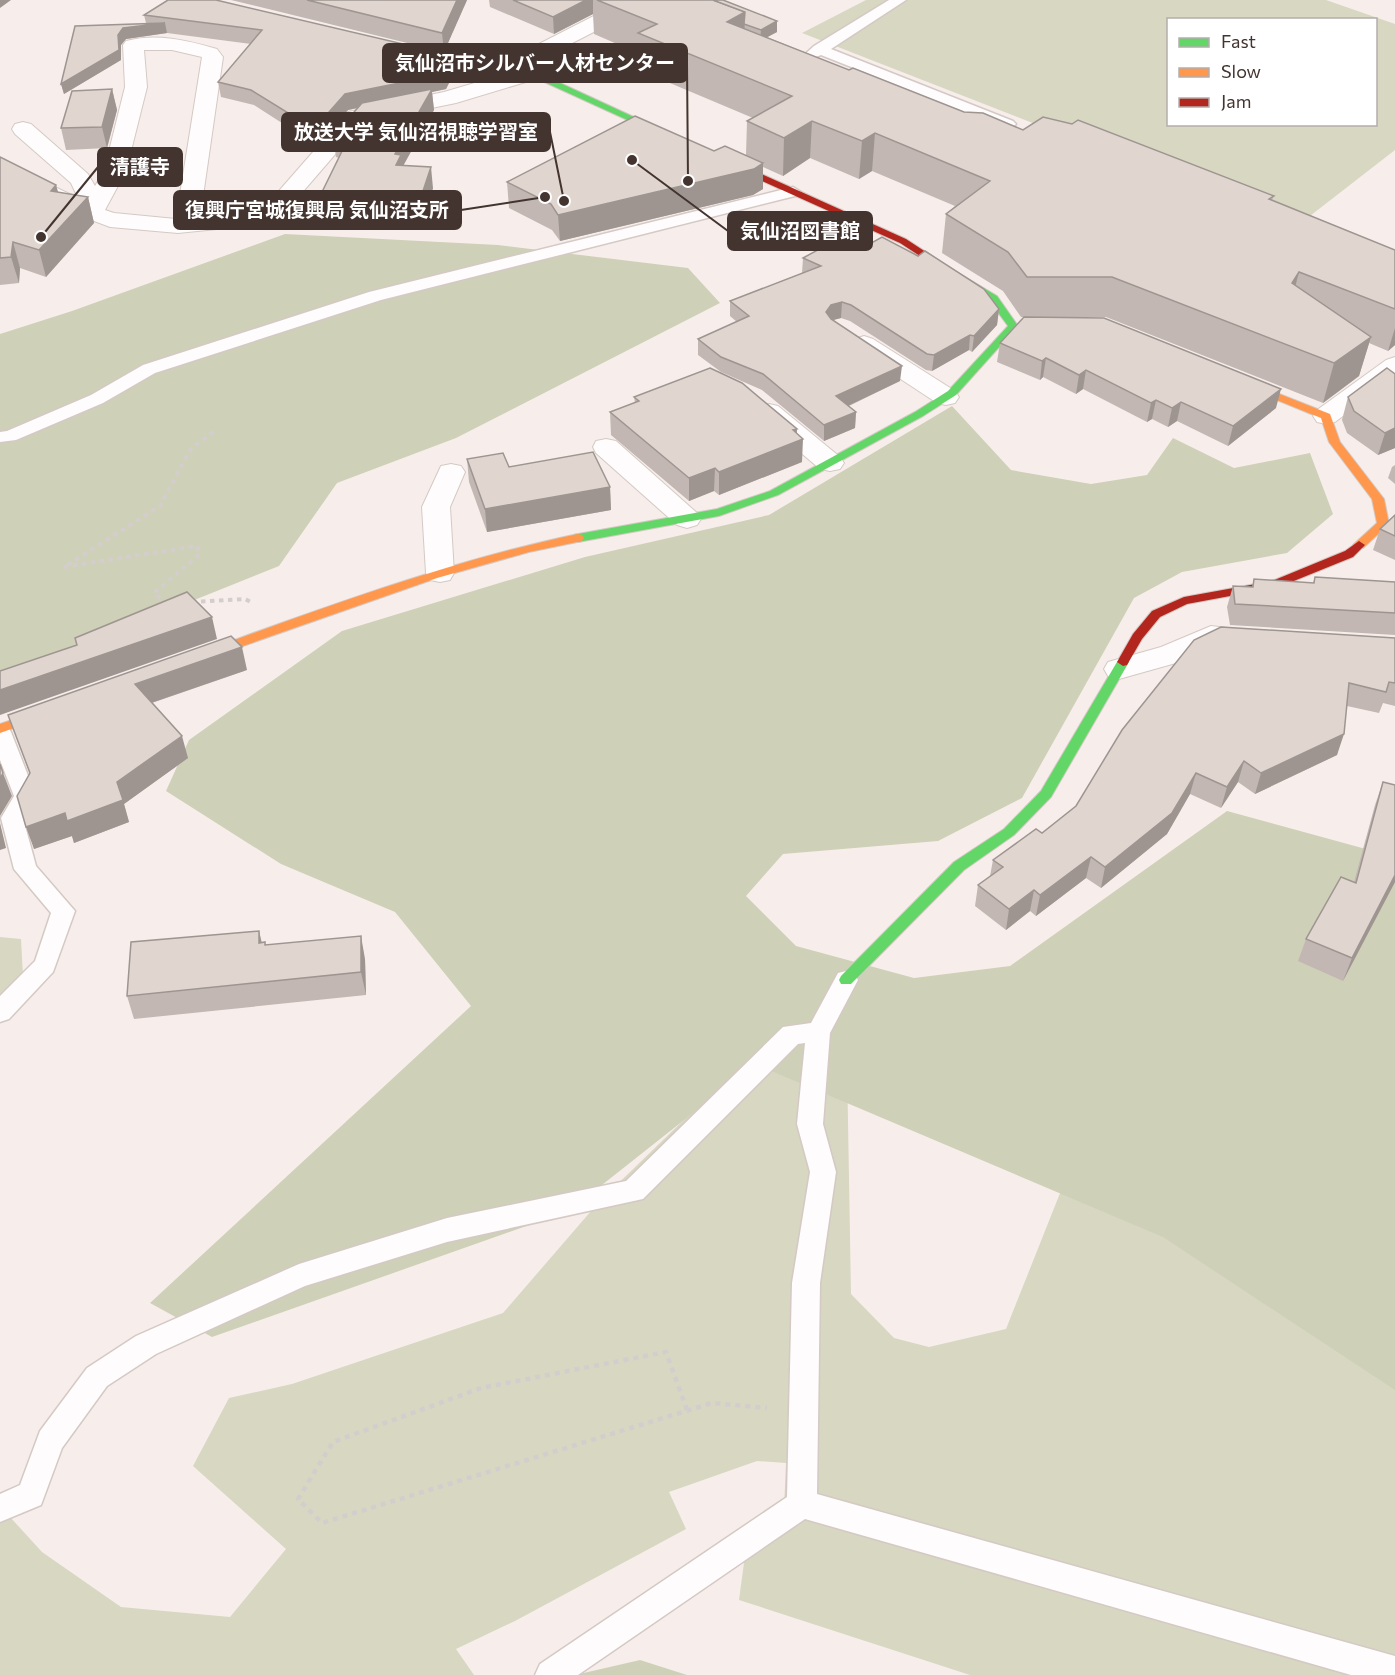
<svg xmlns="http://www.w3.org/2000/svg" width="1395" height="1675" font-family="Commissioner,'Noto Sans JP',sans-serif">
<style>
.green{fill:#d7d7c2;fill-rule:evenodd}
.forest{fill:#cfd0b8}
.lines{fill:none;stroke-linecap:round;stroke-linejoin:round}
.lane-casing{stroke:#d4c9c4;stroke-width:3}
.street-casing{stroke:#d4c9c4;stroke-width:2}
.fast-casing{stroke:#d4c9c4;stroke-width:2}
.slow-casing{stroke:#d4c9c4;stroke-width:2}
.jam-casing{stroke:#d4c9c4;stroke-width:2}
.path-far1{stroke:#d3cecd;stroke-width:4;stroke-dasharray:4.5 4.5;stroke-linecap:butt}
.path{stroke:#d3cecd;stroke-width:4.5;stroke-dasharray:5 5;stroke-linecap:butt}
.lane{fill:#fefcfc;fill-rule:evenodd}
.street{fill:#fefcfc;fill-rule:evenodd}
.fast{fill:#63d668;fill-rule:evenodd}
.slow{fill:#ff974d;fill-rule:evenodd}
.jam{fill:#b3261e;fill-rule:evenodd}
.wall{fill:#c2b7b2}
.shaded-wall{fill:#9e9591}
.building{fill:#e1d5cf;stroke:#9e9591;stroke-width:1.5}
.leader{fill:none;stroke:#43342f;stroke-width:2}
.callout-dot{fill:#43342f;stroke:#fff;stroke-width:2}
.callout{fill:#43342f;stroke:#43342f;stroke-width:2}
.callout-label{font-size:20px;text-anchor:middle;font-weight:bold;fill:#fff}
</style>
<rect width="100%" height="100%" fill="#f7eeeb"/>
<g class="green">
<path d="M866,0H1326L1395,24V150L1297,226L802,33ZM1168,20H1376V124H1168Z"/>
<path d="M0,937L21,939L24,995L0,1012Z"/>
<path d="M757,1049L847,1063L851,1294L894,1338L929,1347L1006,1329L1070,1168L1395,1297V1675H970L739,1600L748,1533L784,1508L786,1463L757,1461L669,1492L686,1529L515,1621L456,1649L474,1675H0V1506L42,1552L121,1607L230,1617L286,1549L193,1466L229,1398L292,1384L503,1313L598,1203Z"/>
</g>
<g class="forest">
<path d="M285,234L498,245L688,268L720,303L456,438L337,483L279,566L75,648L0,702V334L72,311Z"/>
<path d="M952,406L1011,470L1091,484L1147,475L1173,438L1234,468L1310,453L1333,514L1287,553L1182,572L1134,598L1022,798L938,841L783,854L746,896L796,946L914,978L1010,966L1227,811L1395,857V1390L1163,1237L755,1064L569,1211L212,1337L150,1303L471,1006L395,912L281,864L166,791L189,740L342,631L585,557L769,515Z"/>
<path d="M640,1660L687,1675H575Z"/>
</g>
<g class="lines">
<g class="lane-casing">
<g id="lane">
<path d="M889,0H906L831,49L1013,121L1016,124L1013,127H1003L821,55L811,59L804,55L814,46Z"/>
<path d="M793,187L801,192L799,195L381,300L155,373L103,403L16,440L0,442V432L7,431L91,395L143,365L369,292Z"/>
<path d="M0,725L8,727L11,732L36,796L23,818L36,866L75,911L53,972L9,1019L0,1022V996L35,961L51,913L14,869L1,818L14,796L0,760Z"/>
<path d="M846,971L854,973L858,980L830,1033L823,1124L836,1172L820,1283L817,1494L1395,1656V1675H1351L805,1519L578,1675H535L540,1664L787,1497L792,1283L810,1172L797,1124L805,1043L798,1044L643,1199L447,1242L305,1286L156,1354L107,1386L62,1448L41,1505L0,1522V1494L20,1485L40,1431L87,1368L136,1336L299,1264L447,1218L626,1181L783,1027L811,1023L838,973Z"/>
</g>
</g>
<g class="street-casing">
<g id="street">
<path d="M625,0H651L648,4L551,54L539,78L456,103L363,122L294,202L265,223L257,225L178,233L110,227L73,213L0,177V161L78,198L71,183L15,134L12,129L15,124L23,122L31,124L88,174L95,186L104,171L125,87L123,45L126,41C157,33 186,40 217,49L223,57L200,217L251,212L278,192L348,112L444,92L522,69L535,46ZM144,50H172L202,57L176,219L114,213L105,210L126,171L147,87Z"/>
<path d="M864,336L873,339L955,391L959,397L955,403L946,405L937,403L855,349L851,344L855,339Z"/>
<path d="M1395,357V377L1335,422L1326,424L1317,422L1313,416L1317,410L1386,360Z"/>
<path d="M769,404L778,406L840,457L844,463L840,469L830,471L820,469L760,418L756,412L760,406Z"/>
<path d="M606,439L616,441L697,513L701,519L697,525L687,528L677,525L596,453L593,447L596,441Z"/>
<path d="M451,464L461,466L465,472L450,507L454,573L450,580L440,582L430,580L426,573L422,507L441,466Z"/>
<path d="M1211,626L1243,630L1247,637L1243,644L1232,647L1215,646L1183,661L1119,679L1108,676L1104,669L1108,662L1161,647Z"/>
</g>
</g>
<g class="fast-casing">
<g id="fast">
<path d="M411,50L454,60L534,71L675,136L667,138L529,75L454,66L408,55V51Z"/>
<path d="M950,268L997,296L1018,326L956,395L923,416L778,495L719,516L578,542L574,541L572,538L574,535L578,534L717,509L770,491L915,412L948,391L1008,326L989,300L946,273L945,271Z"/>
<path d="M1123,658L1129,662L1051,797L1014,835L964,870L851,984H841L839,980L841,976L954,862L1004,829L1041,791L1117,662Z"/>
</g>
</g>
<g class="slow-casing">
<g id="slow">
<path d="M1239,378L1330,414L1340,442L1384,499L1389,524L1363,548H1355L1353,545L1377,523L1372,499L1329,442L1321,418L1235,383V379Z"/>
<path d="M578,534L582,535L584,538L582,541L529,552L437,578L200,661L196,662L190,658L192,655C319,610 445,562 578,534Z"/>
<path d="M52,706L58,710L56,713L0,733V724Z"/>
</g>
</g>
<g class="jam-casing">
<g id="jam">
<path d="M720,158H726L906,239L955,271L950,274L946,273L900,243L720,162Z"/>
<path d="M1359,541L1365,545L1353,557L1279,587L1187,604L1160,617L1142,639L1127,665L1123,666L1117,662L1133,634L1152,611L1184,597L1272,581L1345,551Z"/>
</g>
</g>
<g class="path-far1">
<path d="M192,602L245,599L253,603"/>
<path d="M167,604L154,593L200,554L197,546L64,567L160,506L190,450L214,431"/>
</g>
<path class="path" d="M687,1410L666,1352L481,1388L333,1442L298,1499L322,1523L712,1403L767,1408"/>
<use href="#lane" class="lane"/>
<use href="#street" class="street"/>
<use href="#fast" class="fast"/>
<use href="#slow" class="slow"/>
<use href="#jam" class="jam"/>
</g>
<g class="wall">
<path d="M168,0L455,71L446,89L432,92L434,110L403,166L433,188L421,224L323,217L320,196L339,158L336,157L333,136L358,108L348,110L316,145L254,105L221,97L218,82L251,44L167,33L126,39L121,45V60L64,94L61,84L146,23L144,15Z"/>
<path d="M231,0H467L444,52Z"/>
<path d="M489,0H723L777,32L767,37L849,70L964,112L1023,130L1274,196L1272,200L1395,250V345L1388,351L1369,343L1359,376L1323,403L1106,317H1021L1003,291L942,253L946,214L955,206L872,171L859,179L810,158L783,176L763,167V189L753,195L560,241L552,230L509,208L507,182L714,151L746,155L747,121L753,118L639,70L638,53L594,34L593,14L554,34L490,7Z"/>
<path d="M112,89L117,110L107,148L66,150L61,128Z"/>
<path d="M0,157L56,185L58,192L88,197L94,223L46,277L20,268L19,283L0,285Z"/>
<path d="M803,258L999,309L997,325L972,352L969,350L932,371L926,370L850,321L841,318L832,320L900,381L849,406L856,412L855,428L824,441L762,390L721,372L698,355V339L737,322L730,316V301L802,273Z"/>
<path d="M1000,343L1276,408L1228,446L1177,421L1168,427L1152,419L1147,422L1083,389L1076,394L1043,377L1040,380L997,362Z"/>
<path d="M1387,368L1395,448L1378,455L1347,433L1342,420L1348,397Z"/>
<path d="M634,397L797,429V434L802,462L719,495L714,491L689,501L611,435L610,412L635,403Z"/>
<path d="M467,459L610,487L611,510L487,532L469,482Z"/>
<path d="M1395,465V484L1388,478L1392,467Z"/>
<path d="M1395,515V560L1373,550L1380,529Z"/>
<path d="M1315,577L1395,582V635L1230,625L1227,607L1233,586L1252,587L1254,579L1313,583Z"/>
<path d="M1395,638V706L1383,703L1379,713L1347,706L1337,755L1255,794L1238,782L1221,808L1190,794L1167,834L1101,888L1086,878L1036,916L1030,911L1006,930L975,906L978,885L990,876L993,860Z"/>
<path d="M247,670L152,703L188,758L124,804L129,822L74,843L72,836L34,849L30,774L8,715Z"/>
<path d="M1383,782L1395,785V882L1343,981L1298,961L1306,939L1354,882L1375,805Z"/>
<path d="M259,931L262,943L265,942L266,945L365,959L366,995L134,1019L127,996Z"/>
</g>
<g class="shaded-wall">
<path d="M0,0H11L0,8Z"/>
<path d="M457,0H467L444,52L442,33Z"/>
<path d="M586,0H593V14L554,34L553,17Z"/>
<path d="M745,12L744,49L727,22Z"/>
<path d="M777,21V32L760,41L761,30Z"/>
<path d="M165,23L167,33L126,39L121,45V60L64,94L61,84L118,35L123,28Z"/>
<path d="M454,56L455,71L446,89L432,92L434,110L403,166L398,186L395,154L430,92L348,110L316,145L314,129L345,94Z"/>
<path d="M112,89L117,110L107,148L102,127Z"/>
<path d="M812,121L810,158L783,176L784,138Z"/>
<path d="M875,133L872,171L859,179L862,141Z"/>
<path d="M763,163V189L753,195L560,241L558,215Z"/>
<path d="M431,167L433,188L421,224L419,203Z"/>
<path d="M56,185L63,211L51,191Z"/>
<path d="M88,197L94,223L46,277L39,250Z"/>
<path d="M13,242L20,268L19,283L11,257Z"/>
<path d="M1299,272L1289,311L1292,283Z"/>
<path d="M842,302L841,318L830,321L826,312L831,305Z"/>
<path d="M999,309L997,325L972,352L974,336Z"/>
<path d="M1395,328V345L1388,351Z"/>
<path d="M970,335L969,350L932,371L934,355Z"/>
<path d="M1371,337L1359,376L1323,403L1334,363Z"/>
<path d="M1046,358L1043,377L1040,380L1042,361Z"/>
<path d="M902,366L900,381L835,412L836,396Z"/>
<path d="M1086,370L1083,389L1076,394L1079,375Z"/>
<path d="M1281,389L1276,408L1228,446L1233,426Z"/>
<path d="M1156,400L1152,419L1147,422L1151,403Z"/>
<path d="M1181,402L1177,421L1168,427L1172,408Z"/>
<path d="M856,412L855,428L824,441V425Z"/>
<path d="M1395,428V448L1378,455L1385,433Z"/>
<path d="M797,429L796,442L803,439L802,462L719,495V472Z"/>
<path d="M715,468L714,491L689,501V478Z"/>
<path d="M610,487L611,510L487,532L485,509Z"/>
<path d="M212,617L217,639L0,715V690Z"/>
<path d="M242,647L247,670L142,706L135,684Z"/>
<path d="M1344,734L1337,755L1255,794L1261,773Z"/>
<path d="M182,736L188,758L124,804L129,822L74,843L72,836L34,849L26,827L117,782Z"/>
<path d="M1244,761L1238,782L1221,808L1227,787Z"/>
<path d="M3,773L12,796L0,816V779Z"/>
<path d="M1196,773L1190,794L1167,834L1101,888L1105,867Z"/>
<path d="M0,823L6,848L0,850Z"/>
<path d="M1091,857L1086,878L1036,916L1040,895Z"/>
<path d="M1395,875V882L1343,981L1352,958Z"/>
<path d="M1034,890L1030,911L1006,930L1009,909Z"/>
<path d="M259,931L264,954L259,943Z"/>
<path d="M361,936L365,959L366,995L361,972Z"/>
</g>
<g class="building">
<path d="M168,0H216L454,56L444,74L345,94L314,129L251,90L218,82L262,30L144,15Z"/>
<path d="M307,0H457L442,33Z"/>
<path d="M513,0H586L553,17Z"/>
<path d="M597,0H713L745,12L727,22L849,70L853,68L964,112L983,113L1023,130L1043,117L1072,124L1078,120L1274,196L1269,199L1395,250V309L1299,272L1292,283L1371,337L1334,363L1112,277H1027L1008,252L946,214L990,181L875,133L862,141L812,121L784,138L747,121L792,96L638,33L657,24Z"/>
<path d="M713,0H723L777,21L761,30L744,24L745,12Z"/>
<path d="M165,23L123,28L118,35L119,50L61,84L75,26Z"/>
<path d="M112,89L102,127L61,128L72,91Z"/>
<path d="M432,89L395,154L401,155L396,165L431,167L419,203L320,196L346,143L333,136L362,103Z"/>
<path d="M635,116L714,151L725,146L763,163L754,169L558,215L551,204L507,182Z"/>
<path d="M0,157L56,185L51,191L88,197L39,250L13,242L11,257L0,258Z"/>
<path d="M847,234L868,245L882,237L918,256L925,251L984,289L999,309L974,336L970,335L934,355L927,354L851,305L842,302L831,305L826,312L831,319L902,366L836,396L856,412L824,425L763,374L721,357L698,339L749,316L730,301L821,266L803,258Z"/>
<path d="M1024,317L1104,318L1281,389L1233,426L1181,402L1172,408L1156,400L1151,403L1086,370L1079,375L1046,358L1042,361L1000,343Z"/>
<path d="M710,368L742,383L797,429L793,430L803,439L719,472L715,468L689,478L610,412L639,401L634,397Z"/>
<path d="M1387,368L1395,374V428L1385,433L1354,411L1348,397Z"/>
<path d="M593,452L610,487L485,509L467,459L503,453L509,467Z"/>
<path d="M1395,515V536L1380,529Z"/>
<path d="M1315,577L1395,582V613L1235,604L1233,586L1253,587L1254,579L1314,583Z"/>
<path d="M187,592L212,617L0,690V671L77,645L75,638Z"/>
<path d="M1221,627L1395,638V683L1389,682L1386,692L1349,683L1344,734L1261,773L1244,761L1227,787L1196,773L1172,813L1105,867L1091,857L1040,895L1034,890L1009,909L978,885L1003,867L993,860L1036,829L1042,833L1076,806L1122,730L1194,640Z"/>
<path d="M231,636L242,647L135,684L182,736L117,782L123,800L67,821L65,813L26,827L17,796L30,773L8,715Z"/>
<path d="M0,764L3,773L0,779Z"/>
<path d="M1383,782L1395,785V875L1352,958L1306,939L1341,877L1356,883Z"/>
<path d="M259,931V943L265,942V945L361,936V972L127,996L131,942Z"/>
</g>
<path class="leader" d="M688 181L687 63M564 201L550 132M41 237L98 167M545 197L461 210M632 160L728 231"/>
<g class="callout-dot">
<circle cx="688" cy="181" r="6"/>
<circle cx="564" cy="201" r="6"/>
<circle cx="41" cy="237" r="6"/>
<circle cx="545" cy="197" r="6"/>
<circle cx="632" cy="160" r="6"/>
</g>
<g class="callout">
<rect x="383" y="44" width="304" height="38" rx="6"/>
<rect x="282" y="113" width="268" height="38" rx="6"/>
<rect x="98" y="148" width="84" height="38" rx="6"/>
<rect x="174" y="191" width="287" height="38" rx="6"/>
<rect x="728" y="212" width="144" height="38" rx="6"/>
</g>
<g class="callout-label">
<text x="535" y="70">気仙沼市シルバー人材センター</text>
<text x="416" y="139">放送大学 気仙沼視聴学習室</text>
<text x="140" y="174">清護寺</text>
<text x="317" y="217">復興庁宮城復興局 気仙沼支所</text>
<text x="800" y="238">気仙沼図書館</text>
</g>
<rect x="1167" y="18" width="210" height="108" fill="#ffffff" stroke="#b4aeac" stroke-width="1.5"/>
<rect x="1179" y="38" width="30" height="9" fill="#63d668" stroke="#b4aeac" stroke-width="1.5"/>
<text x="1221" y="48" font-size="18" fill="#43342f">Fast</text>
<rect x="1179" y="68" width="30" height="9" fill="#ff974d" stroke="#b4aeac" stroke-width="1.5"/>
<text x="1221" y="78" font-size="18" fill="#43342f">Slow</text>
<rect x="1179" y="98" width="30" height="9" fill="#b3261e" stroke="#b4aeac" stroke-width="1.5"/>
<text x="1221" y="108" font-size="18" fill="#43342f">Jam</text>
</svg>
